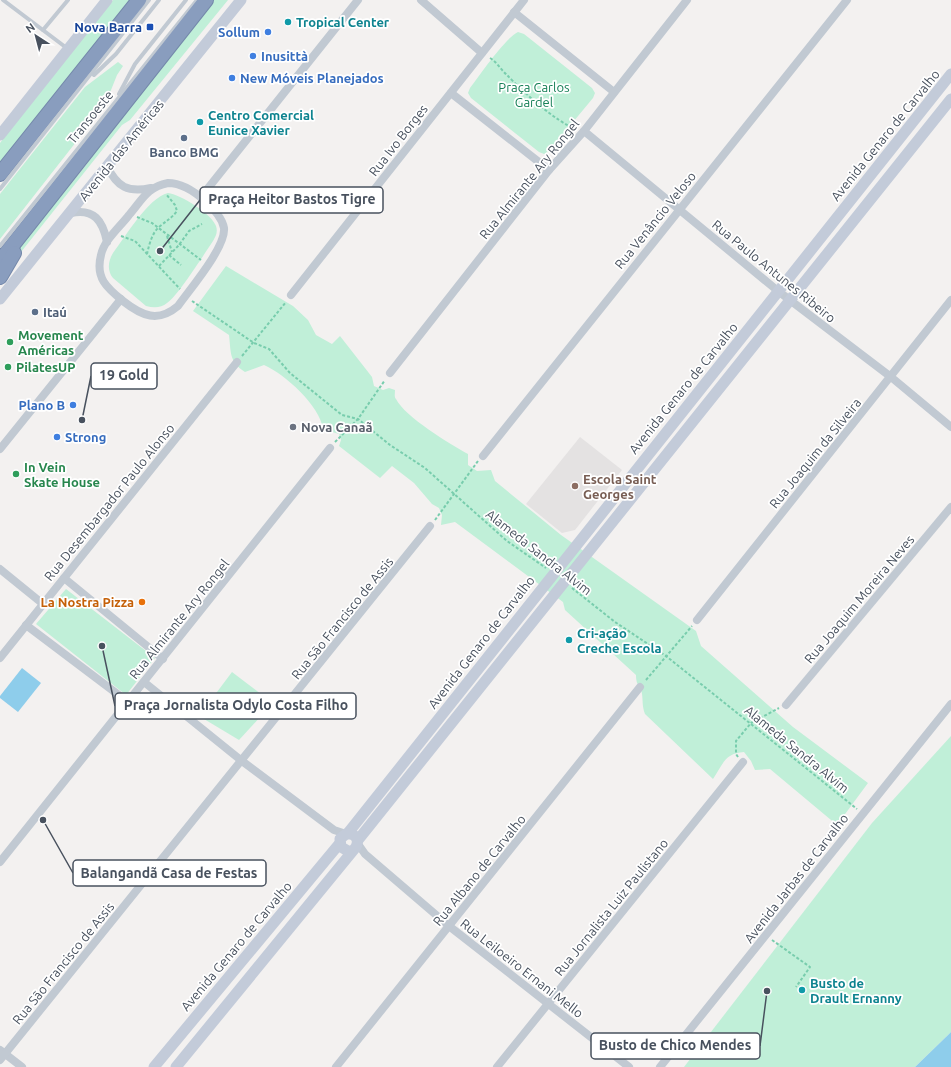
<svg xmlns="http://www.w3.org/2000/svg" width="951" height="1067" font-family="Ubuntu,sans-serif">
<style>
.education{fill:#e4e2e2}
.green{fill:#c0efd8}
.water{fill:#8ecdeb}
.lines{fill:none;stroke-linecap:round;stroke-linejoin:round}
.highway-casing{stroke:#7488aa;stroke-width:16}
.path{stroke:#78cdad;stroke-width:2;stroke-dasharray:3 2;stroke-linecap:butt}
.lane{stroke:#c1c9d2;stroke-width:4}
.street{stroke:#c1c9d2;stroke-width:8}
.secondary{stroke:#c3cbd9;stroke-width:11}
.highway{stroke:#899dbe;stroke-width:14}
.culture-dot{fill:#0f9aa8;stroke:#fff;stroke-width:1.5}
.transit-dot{fill:#1a4fb4;stroke:#fff;stroke-width:1.5}
.shop-dot{fill:#3f7fe0;stroke:#fff;stroke-width:1.5}
.service-dot{fill:#5c6f8a;stroke:#fff;stroke-width:1.5}
.leisure-dot{fill:#2e9e5b;stroke:#fff;stroke-width:1.5}
.worship-dot{fill:#6b7280;stroke:#fff;stroke-width:1.5}
.education-dot{fill:#8d6e63;stroke:#fff;stroke-width:1.5}
.food-dot{fill:#e8710a;stroke:#fff;stroke-width:1.5}
.labels{text-anchor:middle;dominant-baseline:central;stroke-width:3.5;stroke-linejoin:round;paint-order:stroke}
.culture-label{font-size:13px;font-weight:bold;fill:#0d838f;stroke:#fff;text-anchor:start}
.transit-label{font-size:13px;font-weight:bold;fill:#164399;stroke:#fff;text-anchor:end}
.shop-label{font-size:13px;font-weight:bold;fill:#366cbe;stroke:#fff;text-anchor:start}
.park-label{font-size:13px;fill:#188058;stroke:#fff}
.street-label{font-size:13px;fill:#48515e;stroke:#fff}
.service-label{font-size:13px;font-weight:bold;fill:#4e5e75;stroke:#fff}
.leisure-label{font-size:13px;font-weight:bold;fill:#27864d;stroke:#fff;text-anchor:start}
.worship-label{font-size:13px;font-weight:bold;fill:#5b616d;stroke:#fff;text-anchor:start}
.education-label{font-size:13px;font-weight:bold;fill:#785e54;stroke:#fff;text-anchor:start}
.food-label{font-size:13px;font-weight:bold;fill:#c56008;stroke:#fff;text-anchor:end}
.leader{fill:none;stroke:#48515e;stroke-width:1.5}
.callout-dot{fill:#48515e;stroke:#fff;stroke-width:1.5}
.callout{fill:#fff;stroke:#48515e;stroke-width:1.5}
.callout-label{font-size:14px;text-anchor:middle;font-weight:bold;fill:#48515e}
</style>
<rect width="100%" height="100%" fill="#f3f1f0"/>
<path class="education" d="M580,437L622,470L575,530L562,533L526,504Z"/>
<g class="green">
<path d="M113,0H130L0,165V143Z"/>
<path d="M210,0H228L130,120L122,125L21,252L2,282L15,252L86,165L129,102Z"/>
<path d="M518,32L524,34L592,88L595,93L593,98L549,151L544,154L539,152L471,98L468,93L470,88C479,76 506,37 518,32Z"/>
<path d="M118,62L123,66L117,75L105,105L0,239V194L85,87Z"/>
<path d="M168,193C180,194 212,214 216,226C218,232 216,236 213,241C204,254 178,296 167,303C161,308 154,308 146,306L113,278C107,271 108,261 113,253C126,236 148,198 168,193Z"/>
<path d="M226,266L293,306L308,320L316,335L332,344L340,336L372,377L374,386L383,390L389,388L395,390C395,394 394,397 396,399C405,417 450,444 468,454V465L477,471L491,470L495,481L561,535L696,631L701,646L793,727L868,783L837,825L770,769L755,770L751,761L744,752C725,753 723,764 713,779L645,714C642,706 643,701 642,694C641,686 636,687 636,675L565,610L563,602L455,522L441,525L442,515L439,508L432,504L414,483L392,466L380,478L339,446L341,440L339,434L323,429C320,406 285,374 264,365L245,372C229,362 231,352 229,335L193,311Z"/>
<path d="M66,589L155,658L126,695L36,624Z"/>
<path d="M232,672L273,703L239,740L199,716Z"/>
<path d="M951,736V1032L915,1067H684L872,823Z"/>
</g>
<g class="water">
<path d="M22,668L41,683L18,712L0,698V696Z"/>
<path d="M951,1032V1067H915L947,1036Z"/>
</g>
<g class="lines">
<g class="highway-casing">
<g id="highway">
<path d="M0,174L139,0"/>
<path d="M0,261L206,0"/>
<path d="M0,277L14,253"/>
</g>
</g>
<g class="path">
<path d="M490,58C497,62 501,70 507,75C520,89 558,124 575,128"/>
<path d="M137,217L152,223L201,260"/>
<path d="M121,236L135,241L180,289"/>
<path d="M167,236L172,252"/>
<path d="M147,254C149,245 152,233 159,227C166,221 172,218 177,211L175,205L166,194"/>
<path d="M169,255L181,265"/>
<path d="M159,266L179,245L189,231L202,224"/>
<path d="M192,301L254,343L269,349L290,373L342,415L358,419L390,445L425,468L507,541L546,568"/>
<path d="M242,356L286,302"/>
<path d="M335,442L358,419L385,380"/>
<path d="M435,520L478,461"/>
<path d="M572,588L615,622L666,656L857,809"/>
<path d="M646,680L692,626"/>
<path d="M738,757L736,754V741L751,723L779,708"/>
<path d="M772,940L810,967L796,987"/>
</g>
<g class="lane">
<path d="M3,0L68,49"/>
<path d="M43,30L68,0"/>
<path d="M94,75L116,54L159,0"/>
<path d="M119,94L135,64L186,0"/>
<path d="M0,189L149,0"/>
<path d="M0,246L197,0"/>
</g>
<g class="street">
<path d="M421,0L482,53"/>
<path d="M514,12L614,92"/>
<path d="M451,93L549,170"/>
<path d="M584,131L778,291L891,377L951,427"/>
<path d="M107,166C117,187 128,193 151,188"/>
<path d="M168,183C182,183 194,191 205,201C213,209 222,217 224,228C226,247 190,289 178,306C158,323 142,316 123,301C107,288 95,278 101,255C104,240 120,227 129,215C142,200 147,187 168,183Z"/>
<path d="M201,197L358,0"/>
<path d="M71,213C94,208 103,221 107,242"/>
<path d="M291,295L524,0"/>
<path d="M390,373L549,170L584,131L687,0"/>
<path d="M0,449L121,299"/>
<path d="M483,456L847,0"/>
<path d="M0,569L43,604"/>
<path d="M64,578L163,659"/>
<path d="M697,620L951,300"/>
<path d="M26,625L128,702"/>
<path d="M0,658L237,362"/>
<path d="M144,682L242,761L334,830L346,834"/>
<path d="M786,705L951,507"/>
<path d="M358,844L365,854L449,926L629,1067"/>
<path d="M0,862L330,448"/>
<path d="M0,1050L22,1067"/>
<path d="M0,1060L430,526"/>
<path d="M336,1067L640,687"/>
<path d="M497,1067L743,762"/>
<path d="M660,1067L951,704"/>
</g>
<g class="secondary">
<path d="M0,135L107,0"/>
<path d="M0,299L241,0"/>
<path d="M348,833L951,74"/>
<path d="M358,840L951,99"/>
<path d="M154,1067L340,843"/>
<path d="M176,1067L356,847C360,838 354,833 346,834L340,839L341,847L348,851H352"/>
</g>
<use href="#highway" class="highway"/>
</g>
<g class="culture-dot">
<circle cx="288" cy="22" r="4"/>
<circle cx="200" cy="122" r="4"/>
<circle cx="569" cy="640" r="4"/>
<circle cx="802" cy="990" r="4"/>
</g>
<rect class="transit-dot" x="146" y="23" width="8" height="8" rx="2"/>
<g class="shop-dot">
<circle cx="268" cy="32" r="4"/>
<circle cx="253" cy="56" r="4"/>
<circle cx="232" cy="78" r="4"/>
<circle cx="73" cy="405" r="4"/>
<circle cx="57" cy="437" r="4"/>
</g>
<g class="service-dot">
<circle cx="184" cy="138" r="4"/>
<circle cx="35" cy="312" r="4"/>
</g>
<g class="leisure-dot">
<circle cx="10" cy="342" r="4"/>
<circle cx="8" cy="367" r="4"/>
<circle cx="16" cy="474" r="4"/>
</g>
<circle class="worship-dot" cx="293" cy="427" r="4"/>
<circle class="education-dot" cx="575" cy="486" r="4"/>
<circle class="food-dot" cx="142" cy="602" r="4"/>
<g class="labels">
<g class="culture-label">
<text x="296" y="22">Tropical Center</text>
<text x="208" y="115">Centro Comercial<tspan x="208" dy="15">Eunice Xavier</tspan></text>
<text x="577" y="633">Cri-ação<tspan x="577" dy="15">Creche Escola</tspan></text>
<text x="810" y="983">Busto de<tspan x="810" dy="15">Drault Ernanny</tspan></text>
</g>
<g class="transit-label">
<text x="142" y="27">Nova Barra</text>
</g>
<g class="shop-label">
<text x="260" y="32" text-anchor="end">Sollum</text>
<text x="261" y="56">Inusittà</text>
<text x="240" y="78">New Móveis Planejados</text>
<text x="65" y="405" text-anchor="end">Plano B</text>
<text x="65" y="437">Strong</text>
</g>
<g class="park-label">
<text x="534" y="87">Praça Carlos<tspan x="534" dy="15">Gardel</tspan></text>
</g>
<g class="street-label">
<text transform="translate(90 117) rotate(-51)">Transoeste</text>
<text transform="translate(885 135) rotate(-51)">Avenida Genaro de Carvalho</text>
<text transform="translate(398 140) rotate(-52)">Rua Ivo Borges</text>
<text transform="translate(121 150) rotate(-51)">Avenida das Américas</text>
<text transform="translate(529 179) rotate(-51)">Rua Almirante Ary Rongel</text>
<text transform="translate(655 220) rotate(-51)">Rua Venâncio Veloso</text>
<text transform="translate(774 271) rotate(39)">Rua Paulo Antunes Ribeiro</text>
<text transform="translate(683 388) rotate(-51)">Avenida Genaro de Carvalho</text>
<text transform="translate(815 453) rotate(-51)">Rua Joaquim da Silveira</text>
<text transform="translate(109 502) rotate(-51)">Rua Desembargador Paulo Alonso</text>
<text transform="translate(539 552) rotate(38)">Alameda Sandra Alvim</text>
<text transform="translate(859 599) rotate(-50)">Rua Joaquim Moreira Neves</text>
<text transform="translate(342 618) rotate(-51)">Rua São Francisco de Assis</text>
<text transform="translate(179 619) rotate(-51)">Rua Almirante Ary Rongel</text>
<text transform="translate(481 642) rotate(-52)">Avenida Genaro de Carvalho</text>
<text transform="translate(797 749) rotate(39)">Alameda Sandra Alvim</text>
<text transform="translate(479 870) rotate(-51)">Rua Albano de Carvalho</text>
<text transform="translate(796 878) rotate(-52)">Avenida Jarbas de Carvalho</text>
<text transform="translate(611 907) rotate(-51)">Rua Jornalista Luiz Paulistano</text>
<text transform="translate(236 946) rotate(-50)">Avenida Genaro de Carvalho</text>
<text transform="translate(63 963) rotate(-51)">Rua São Francisco de Assis</text>
<text transform="translate(522 968) rotate(38)">Rua Leiloeiro Ernani Mello</text>
</g>
<g class="service-label">
<text x="184" y="152">Banco BMG</text>
<text x="43" y="312" text-anchor="start">Itaú</text>
</g>
<g class="leisure-label">
<text x="18" y="335">Movement<tspan x="18" dy="15">Américas</tspan></text>
<text x="16" y="367">PilatesUP</text>
<text x="24" y="467">In Vein<tspan x="24" dy="15">Skate House</tspan></text>
</g>
<g class="worship-label">
<text x="301" y="427">Nova Canaã</text>
</g>
<g class="education-label">
<text x="583" y="479">Escola Saint<tspan x="583" dy="15">Georges</tspan></text>
</g>
<g class="food-label">
<text x="134" y="602">La Nostra Pizza</text>
</g>
</g>
<path class="leader" d="M160 251L200 200M82 420L91 376M102 646L115 706M43 820L73 873M767 991L760 1046"/>
<g class="callout-dot">
<circle cx="160" cy="251" r="4"/>
<circle cx="82" cy="420" r="4"/>
<circle cx="102" cy="646" r="4"/>
<circle cx="43" cy="820" r="4"/>
<circle cx="767" cy="991" r="4"/>
</g>
<g class="callout">
<rect x="200" y="187" width="183" height="26" rx="4"/>
<rect x="91" y="363" width="66" height="26" rx="4"/>
<rect x="115" y="693" width="241" height="26" rx="4"/>
<rect x="73" y="860" width="193" height="26" rx="4"/>
<rect x="591" y="1033" width="169" height="26" rx="4"/>
</g>
<g class="callout-label">
<text x="292" y="204">Praça Heitor Bastos Tigre</text>
<text x="124" y="380">19 Gold</text>
<text x="236" y="710">Praça Jornalista Odylo Costa Filho</text>
<text x="169" y="878">Balangandã Casa de Festas</text>
<text x="675" y="1050">Busto de Chico Mendes</text>
</g>
<g transform="translate(36 36) rotate(324)" stroke="#ffffff" stroke-width="3" paint-order="stroke">
<path d="M0-3L7 15L0 10L-7 15Z" fill="#48515e"/>
<text y="-6" font-size="11" font-weight="bold" text-anchor="middle" fill="#48515e">N</text>
</g>
</svg>
